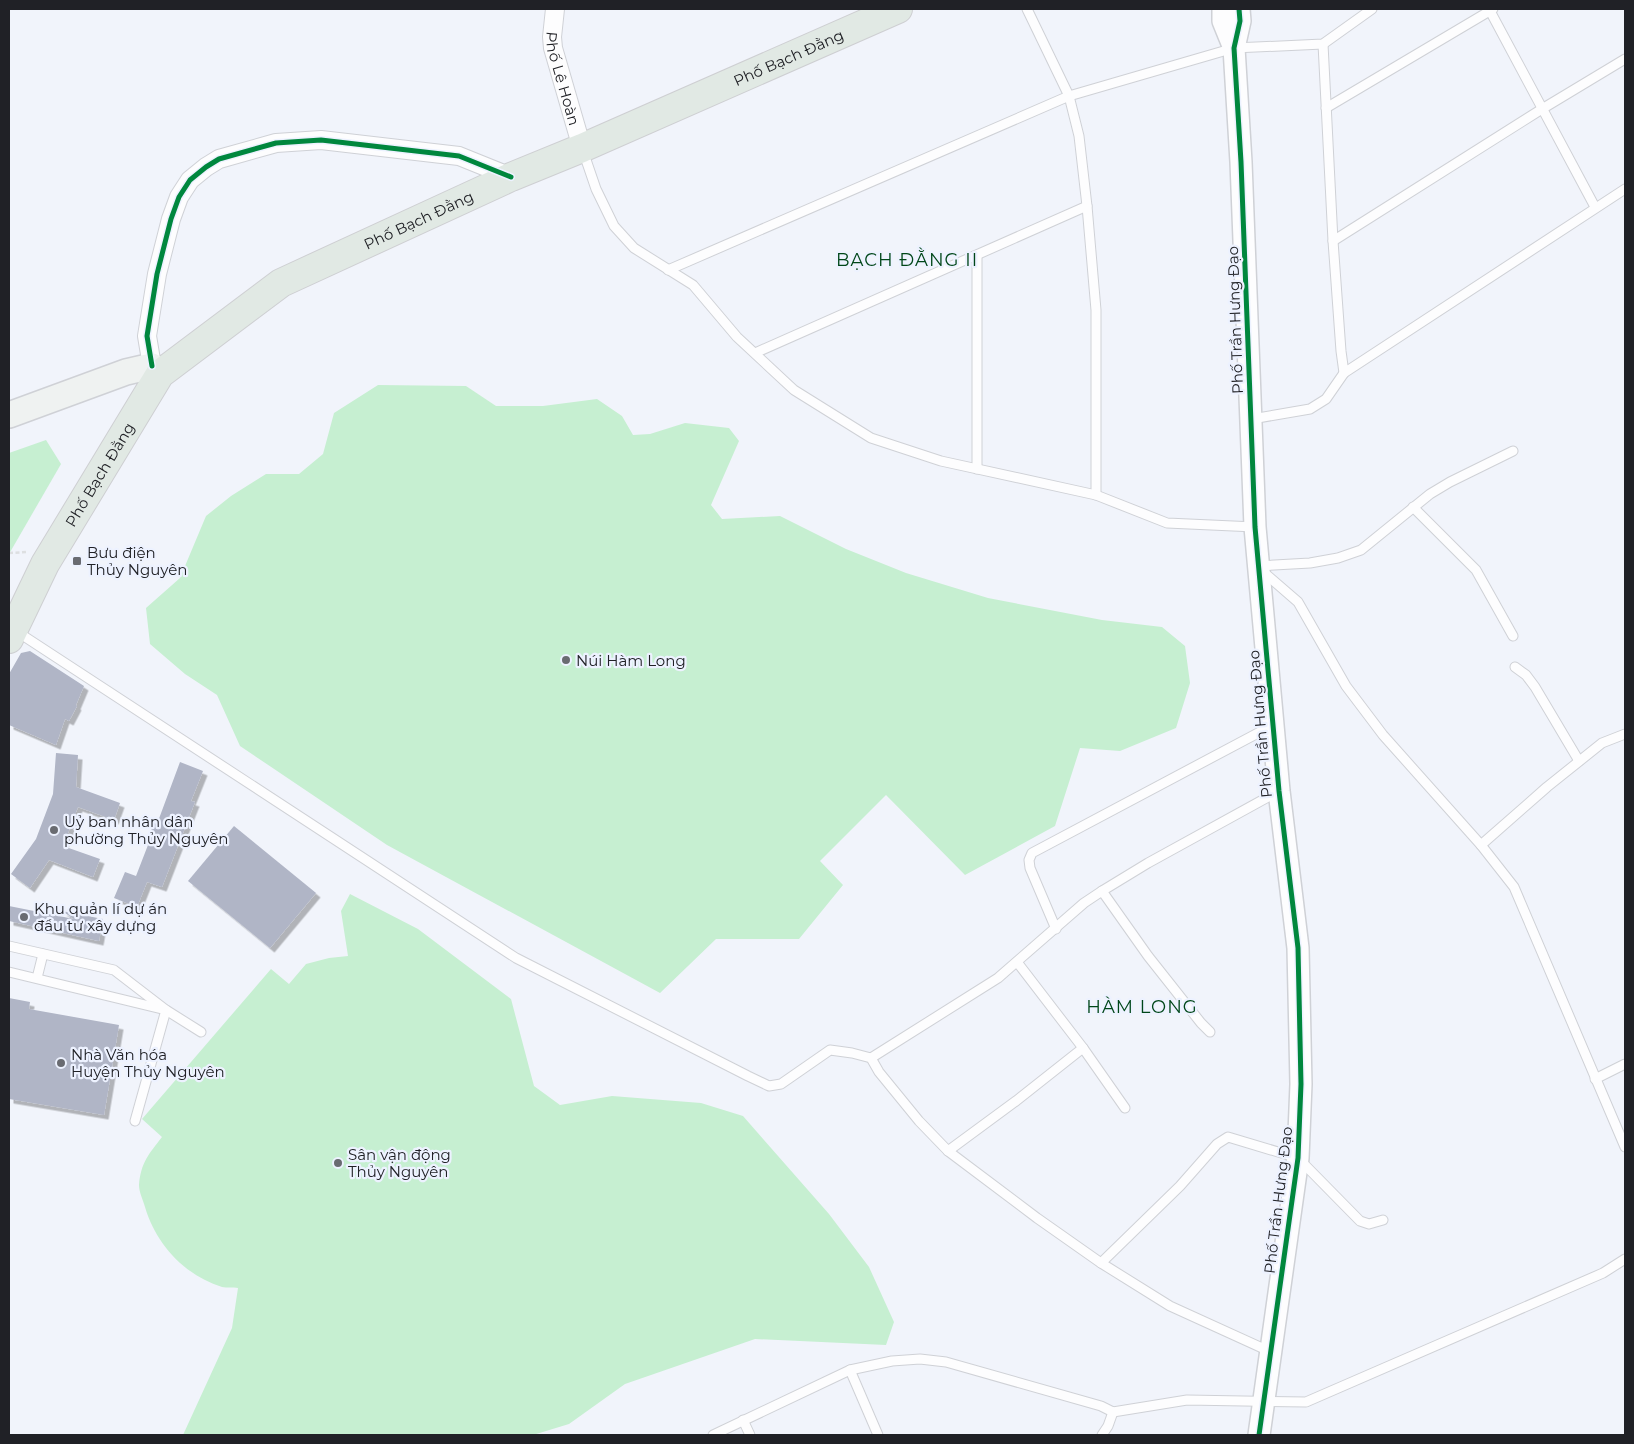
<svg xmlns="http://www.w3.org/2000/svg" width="1634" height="1444" font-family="Montserrat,sans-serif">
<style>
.green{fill:#c6efd1}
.building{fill:#b0b5c6;filter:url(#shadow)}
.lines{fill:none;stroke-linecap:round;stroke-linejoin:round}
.service-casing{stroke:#cfd1d6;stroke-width:11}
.minor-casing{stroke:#cfd1d6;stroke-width:20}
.tertiary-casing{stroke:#cfd1d6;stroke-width:24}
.secondary-casing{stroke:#cfd1d6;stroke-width:28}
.primary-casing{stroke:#cecfd2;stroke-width:30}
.path{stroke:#dddfe1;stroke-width:2.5;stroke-dasharray:4 2.5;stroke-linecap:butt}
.service{stroke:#fdfdfe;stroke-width:9}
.minor{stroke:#fdfdfe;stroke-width:18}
.tertiary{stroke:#fdfdfe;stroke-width:21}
.secondary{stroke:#eff2f1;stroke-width:25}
.primary{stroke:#e1e9e4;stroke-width:28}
.cycleway-casing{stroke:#edf2ff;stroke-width:8}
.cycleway{stroke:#00873e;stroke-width:5}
.poi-dot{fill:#696b71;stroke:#edf2ff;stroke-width:2}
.labels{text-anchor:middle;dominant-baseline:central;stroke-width:4.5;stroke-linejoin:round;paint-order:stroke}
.street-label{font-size:15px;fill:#202126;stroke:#edf2ff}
.poi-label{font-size:15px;fill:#202126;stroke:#edf2ff;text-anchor:start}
.quarter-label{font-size:18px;letter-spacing:1px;fill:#004719;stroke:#edf2ff}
</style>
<defs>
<filter id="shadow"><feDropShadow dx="4.5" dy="4.5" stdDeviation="0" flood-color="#0004"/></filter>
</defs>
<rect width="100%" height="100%" fill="#f1f4fb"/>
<g class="green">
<path d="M378,385L466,386L496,406H543L597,399L622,416L633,435L650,434L685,423L729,428L739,441L711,505L722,519L780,516L846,549L906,573L988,598L1102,620L1162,627L1185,646L1190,683L1176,728L1120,751L1080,748L1055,826L965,875L886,795L820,861L843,885L799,939H716L660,993L387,845L240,746L217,695L185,674L150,644L146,608L180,578L206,516L231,496L266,474H299L323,454L334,413Z"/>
<path d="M46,440L61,464L9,554V453Z"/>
<path d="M350,894L418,929L511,999L534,1086L560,1105L612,1096L701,1103L743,1116L829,1214L869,1267L894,1322L886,1345L755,1339L625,1384L569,1424L533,1435H183L232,1328L238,1288C233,1287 227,1288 222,1287C184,1275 156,1244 145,1207C143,1200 139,1192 139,1185C141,1162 149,1154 162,1137L142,1119L271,969L289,984L306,964L329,958L348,956L341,911Z"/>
</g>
<g class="building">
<path d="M30,651L84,686L76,705L77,706L69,721L65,719L56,745L9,725V674L21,653Z"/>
<path d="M56,753L78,755L76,787L120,803L114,820L78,807L63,846L100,859L93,877L49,860L30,888L11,874L36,839L53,794Z"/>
<path d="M180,762L203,771L191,801L195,802L162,887L147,882L137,907L114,898L125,872L136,876L148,845L146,844L154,823L157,824Z"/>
<path d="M234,826L316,893L270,948L188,881Z"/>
<path d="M9,906L74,919L62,911L103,919L99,941L9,921Z"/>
<path d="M9,998L30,1002L29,1009L119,1025L104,1115L9,1099Z"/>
</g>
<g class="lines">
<g class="service-casing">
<g id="service">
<path d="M1027,9L1069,96L1079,136L1087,206L1096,310V495"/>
<path d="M1489,9L1595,207"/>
<path d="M1323,44L1333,241L1341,351L1344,373L1625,189"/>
<path d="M1326,108L1493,9"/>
<path d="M583,151L596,189L614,226L634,248L693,285L737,337L794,390L871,438L941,461L1096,495L1167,523L1255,527"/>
<path d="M1333,241L1542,109L1625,59"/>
<path d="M977,255V469"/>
<path d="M668,270L1069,96L1234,48L1323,44L1372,9"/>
<path d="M755,353L1087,206"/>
<path d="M1252,419L1310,409L1326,399L1344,373"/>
<path d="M1413,507L1476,570L1513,636"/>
<path d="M1257,566L1310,563L1338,558L1361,550L1430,494L1450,482L1513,451"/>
<path d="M1261,570L1298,602L1346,686L1383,735L1481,845L1514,887L1625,1147"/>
<path d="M16,631L516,958L748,1076L769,1086L781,1084L830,1050L852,1053L871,1058L879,1072L919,1121L948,1151L1037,1218L1101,1263L1170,1306L1271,1352"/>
<path d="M1515,667L1526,675L1535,687L1579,761"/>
<path d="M1481,845L1547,787L1602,743L1625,734"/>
<path d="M1102,891L1148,956L1201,1023L1210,1032"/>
<path d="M1056,929L1030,868L1029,860L1032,853L1273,725"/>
<path d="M9,946L114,970L166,1010L201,1032"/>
<path d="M1017,962L1083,1048L1125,1108"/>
<path d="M9,972L166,1010L135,1121"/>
<path d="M37,978L43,954"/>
<path d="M871,1058L998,978L1084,903L1102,891L1148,863L1279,791"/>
<path d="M1595,1079L1625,1064"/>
<path d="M948,1151L1016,1101L1083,1048"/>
<path d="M1101,1263L1180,1186L1217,1144L1228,1137L1298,1158L1360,1221L1369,1224L1383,1220"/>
<path d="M850,1370L878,1435"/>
<path d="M743,1420L750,1435"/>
<path d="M713,1435L850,1370L892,1361L920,1359L946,1362L1101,1406L1113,1412L1187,1400L1306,1402L1603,1273L1625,1259"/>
<path d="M1102,1435L1108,1426L1113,1412"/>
</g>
</g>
<g class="minor-casing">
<g id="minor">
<path id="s1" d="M555,9L552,37L553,48L582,148"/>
<path d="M152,366L147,336L157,274L171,219L179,197L190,180L206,167L219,159L276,143L321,140L459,156L511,177"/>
</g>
</g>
<g class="tertiary-casing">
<g id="tertiary">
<path d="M1223,9V21L1234,48"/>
<path d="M1239,9L1240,21L1234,48L1241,162L1255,527L1279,791L1298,948L1301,1084L1298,1158L1259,1435"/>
</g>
</g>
<g class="secondary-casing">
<path id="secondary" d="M9,415L126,372L152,366L160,374"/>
</g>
<g class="primary-casing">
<g id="primary">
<path id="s2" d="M9,639L45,564L160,374L281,283L511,177L582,148L898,9"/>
</g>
</g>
<path class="path" d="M9,553L27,552"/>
<use href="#service" class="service"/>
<use href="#minor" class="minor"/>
<use href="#tertiary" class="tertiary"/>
<use href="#secondary" class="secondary"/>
<use href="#primary" class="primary"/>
<g class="cycleway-casing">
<g id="cycleway">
<path d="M1239,9L1240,21L1234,48L1241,162L1255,527L1279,791L1298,948L1301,1084L1298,1158L1259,1435"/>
<path d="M152,366L147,336L157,274L171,219L179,197L190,180L206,167L219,159L276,143L321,140L459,156L511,177"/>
</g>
</g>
<use href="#cycleway" class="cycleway"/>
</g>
<g class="poi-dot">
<rect x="72" y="556" width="10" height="10" rx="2.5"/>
<circle cx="566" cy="660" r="5"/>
<circle cx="54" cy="830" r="5"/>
<circle cx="24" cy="917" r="5"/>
<circle cx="61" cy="1063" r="5"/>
<circle cx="338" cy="1163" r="5"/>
</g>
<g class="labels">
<g class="street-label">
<text stroke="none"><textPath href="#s2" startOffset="1012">Phố Bạch Đằng</textPath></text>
<text stroke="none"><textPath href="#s1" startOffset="71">Phố Lê Hoàn</textPath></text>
<text stroke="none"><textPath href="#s2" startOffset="608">Phố Bạch Đằng</textPath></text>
<text transform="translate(1235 320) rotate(-92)">Phố Trần Hưng Đạo</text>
<text stroke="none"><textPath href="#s2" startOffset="188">Phố Bạch Đằng</textPath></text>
<text transform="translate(1260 724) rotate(-95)">Phố Trần Hưng Đạo</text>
<text transform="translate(1278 1200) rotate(-83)">Phố Trần Hưng Đạo</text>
</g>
<g class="poi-label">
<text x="87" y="552">Bưu điện<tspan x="87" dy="17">Thủy Nguyên</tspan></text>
<text x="576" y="660">Núi Hàm Long</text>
<text x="64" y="821">Uỷ ban nhân dân<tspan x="64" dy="17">phường Thủy Nguyên</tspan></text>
<text x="34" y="908">Khu quản lí dự án<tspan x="34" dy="17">đầu tư xây dựng</tspan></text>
<text x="71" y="1054">Nhà Văn hóa<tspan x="71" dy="17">Huyện Thủy Nguyên</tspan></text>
<text x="348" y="1154">Sân vận động<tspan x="348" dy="17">Thủy Nguyên</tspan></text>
</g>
<g class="quarter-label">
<text x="907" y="260">BẠCH ĐẰNG II</text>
<text x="1142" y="1007">HÀM LONG</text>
</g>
</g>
<rect width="1634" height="1444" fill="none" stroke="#202126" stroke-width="20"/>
</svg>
